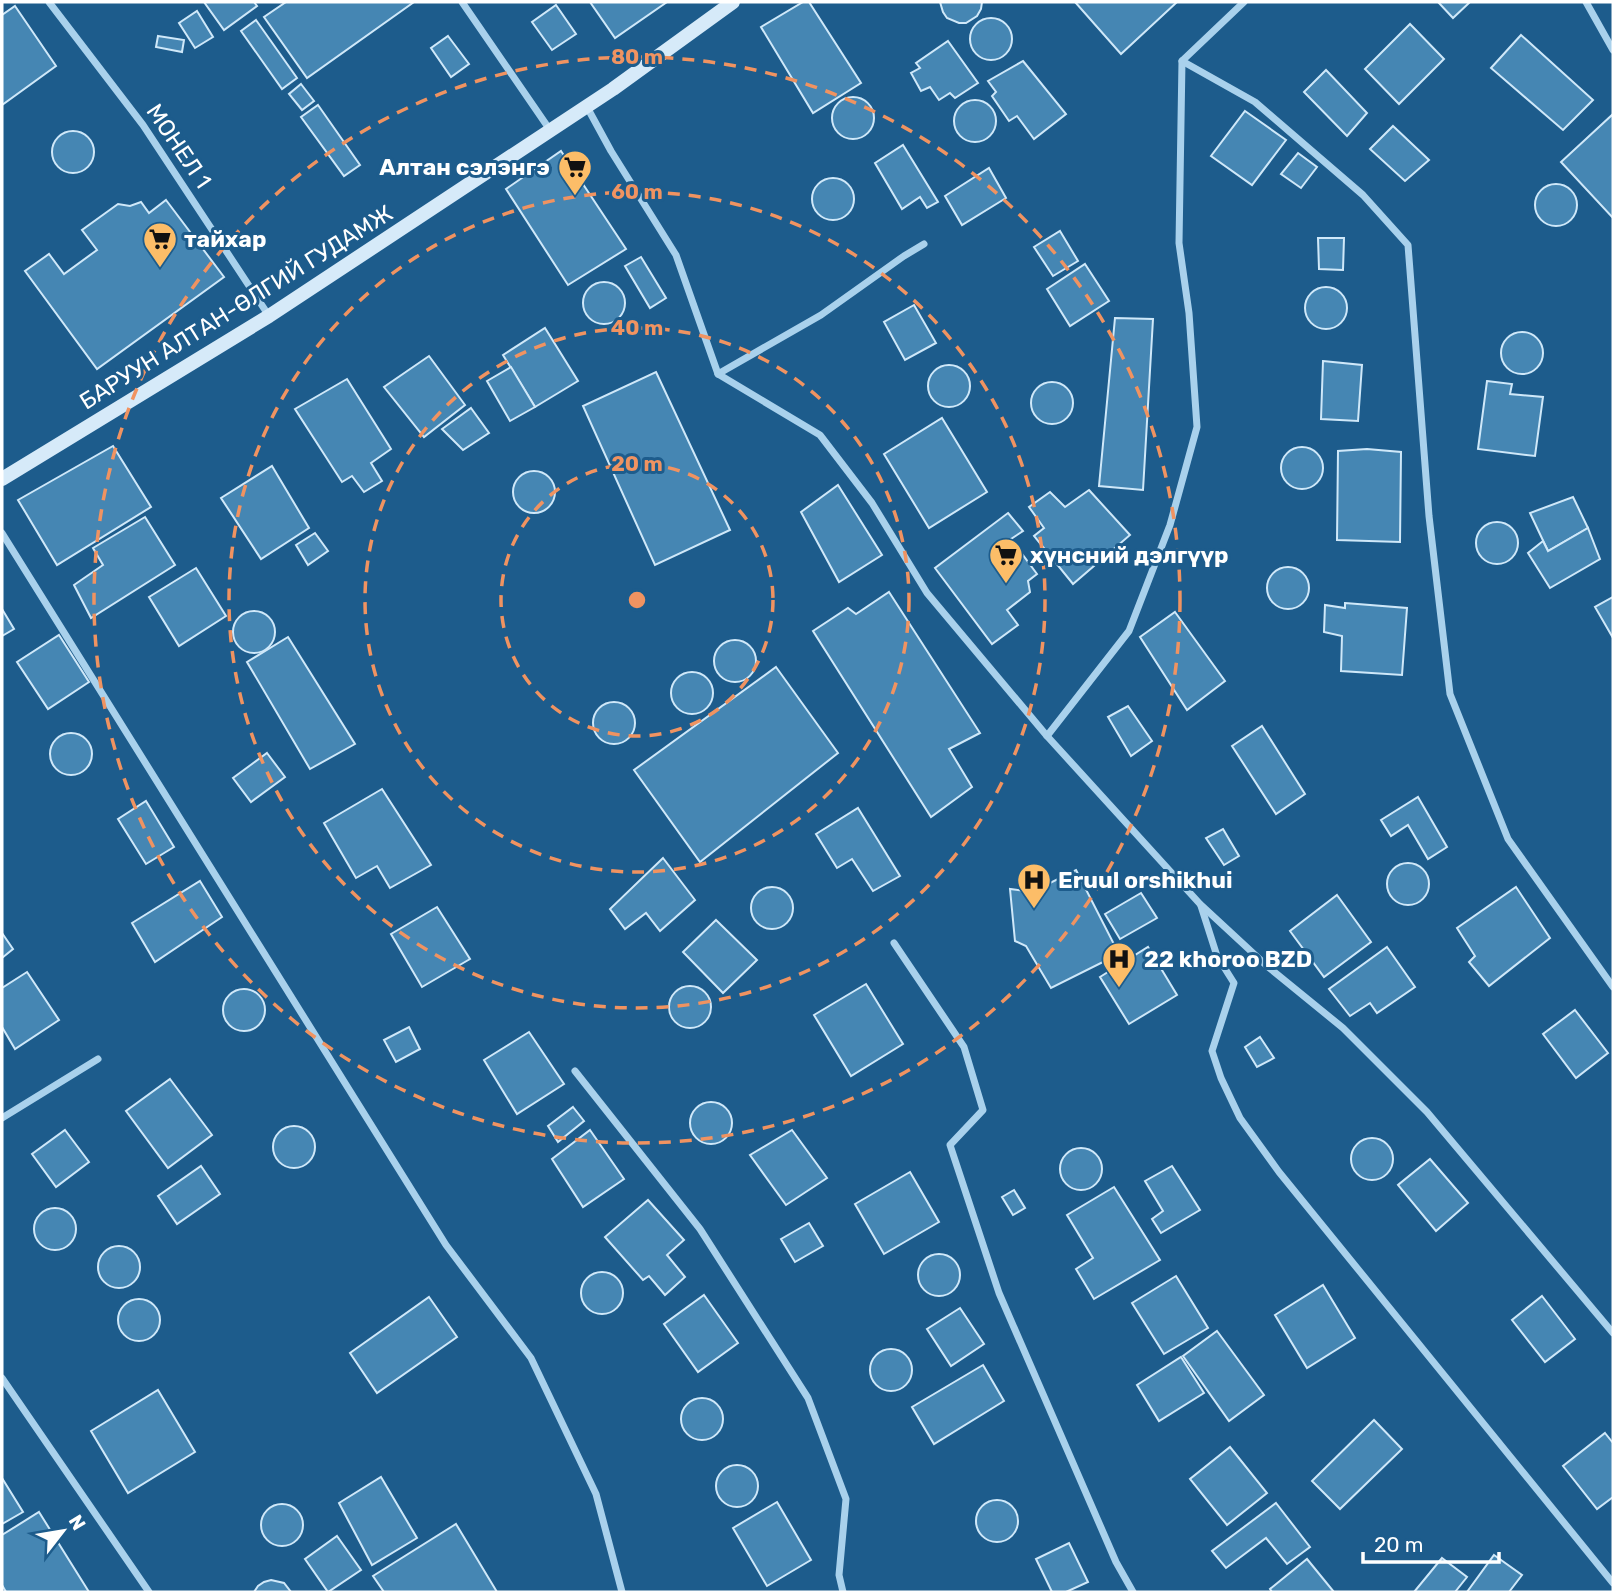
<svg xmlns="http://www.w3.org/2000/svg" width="1615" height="1594" font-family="Rubik,sans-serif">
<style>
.building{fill:#4586b3;stroke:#cfe8f9;stroke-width:2}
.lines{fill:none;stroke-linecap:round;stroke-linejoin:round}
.street{stroke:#a9d1ec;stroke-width:7}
.secondary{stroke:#d6eaf9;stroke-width:14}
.ring{fill:none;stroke:#f09361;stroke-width:3.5;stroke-dasharray:12 9}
.labels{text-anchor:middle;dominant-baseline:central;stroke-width:6;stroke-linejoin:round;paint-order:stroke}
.street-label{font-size:23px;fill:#fff;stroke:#1d5c8c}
.poi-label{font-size:23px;font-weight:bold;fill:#fff;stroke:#1d5c8c;text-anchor:start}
.centre{fill:#f09361;stroke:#1d5c8c;stroke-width:3.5}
.ring-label{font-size:21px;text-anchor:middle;font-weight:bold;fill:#f09361;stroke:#1d5c8c;stroke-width:6;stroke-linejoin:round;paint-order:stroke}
</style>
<rect width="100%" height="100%" fill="#1d5c8c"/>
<g class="building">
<path d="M204,2H254L257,6L224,30Z"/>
<path d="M286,2H414L307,78L264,17Z"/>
<path d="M590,2H667L615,38Z"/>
<path d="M803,2H809L861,83L813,113L761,27Z"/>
<path d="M940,2H982L981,9L977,16L966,23H959L947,18L943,12Z"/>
<path d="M1075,2H1177L1121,54Z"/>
<path d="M1438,2H1470L1453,18Z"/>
<path d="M556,5L576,34L552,50L532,22Z"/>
<path d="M15,6L56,66L2,105V15Z"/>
<path d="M197,11L213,37L195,48L179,23Z"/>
<circle cx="991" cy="39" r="21"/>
<path d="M256,20L297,78L282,89L241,31Z"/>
<path d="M1410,24L1444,59L1399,104L1365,69Z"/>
<path d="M1521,35L1593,100L1563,130L1491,68Z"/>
<path d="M158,36L184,40L182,52L156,47Z"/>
<path d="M448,36L469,64L451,77L431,48Z"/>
<path d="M948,41L978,83L955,98L950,93L939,100L930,87L921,91L911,73L920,68L916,63Z"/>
<path d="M1023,61L1066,114L1034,139L1017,116L1009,121L992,96L996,92L988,81Z"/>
<path d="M1326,70L1367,113L1347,136L1304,92Z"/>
<path d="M301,84L314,101L302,110L289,94Z"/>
<circle cx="853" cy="118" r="21"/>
<circle cx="975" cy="121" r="21"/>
<path d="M318,105L360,165L344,176L301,117Z"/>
<path d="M1245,111L1286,140L1252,185L1211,156Z"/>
<path d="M1612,115L1613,117V218L1561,162Z"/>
<path d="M1393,126L1429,160L1405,181L1370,149Z"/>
<circle cx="73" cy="152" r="21"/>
<path d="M903,145L938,202L927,208L920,197L902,209L875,163Z"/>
<path d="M561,151L626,249L568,285L506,189Z"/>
<path d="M1298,153L1317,167L1301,188L1281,174Z"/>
<path d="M989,168L1006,198L962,225L945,196Z"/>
<circle cx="833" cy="199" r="21"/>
<circle cx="1556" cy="205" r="21"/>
<path d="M166,200L224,277L97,369L25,271L49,254L64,274L97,250L82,230L118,204L130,206L141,202L149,213Z"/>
<path d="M1060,231L1078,261L1053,276L1034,247Z"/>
<path d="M1318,238H1344L1343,270L1319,269Z"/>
<path d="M641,257L666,298L650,308L625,266Z"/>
<path d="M1085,264L1109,301L1070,326L1047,289Z"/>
<circle cx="604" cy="303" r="21"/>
<circle cx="1326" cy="308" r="21"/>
<path d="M914,305L936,343L905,360L884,322Z"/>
<path d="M1115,318L1153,319L1143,490L1099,486Z"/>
<path d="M545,328L578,381L535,407L503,355Z"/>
<circle cx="1522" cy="353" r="21"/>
<path d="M429,356L465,405L424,437L384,387Z"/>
<path d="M1323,361L1362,365L1358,421L1321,419Z"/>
<circle cx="949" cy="386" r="21"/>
<path d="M511,367L535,407L510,421L487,381Z"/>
<path d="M656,372L730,530L655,565L583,406Z"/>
<path d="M347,379L391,449L371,463L382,481L364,492L352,476L342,482L295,409Z"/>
<path d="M1487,381L1512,384L1510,394L1543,397L1535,456L1478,449Z"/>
<circle cx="1052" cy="403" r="21"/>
<path d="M471,408L489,433L463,450L442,429Z"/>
<path d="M942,418L987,492L929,528L884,454Z"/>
<path d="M113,446L151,507L57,565L18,500Z"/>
<circle cx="1302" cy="468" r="21"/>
<path d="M1367,449L1401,452L1400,542L1337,540L1338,451Z"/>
<path d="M272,466L309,528L261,559L221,498Z"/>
<circle cx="534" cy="492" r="21"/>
<path d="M838,485L882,555L839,582L801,512Z"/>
<path d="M1089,490L1130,535L1073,584L1034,536L1044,528L1029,507L1050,492L1065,507Z"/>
<path d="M1573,497L1588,528L1548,551L1530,513Z"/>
<path d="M1008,513L1023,531L1011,539L1037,574L1028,581L1030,592L1007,610L1018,625L992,644L935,568Z"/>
<path d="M145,517L175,565L91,618L74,585L103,565L93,548Z"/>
<circle cx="1497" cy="543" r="21"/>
<path d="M1588,528L1600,559L1550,588L1528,553L1543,541L1548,551Z"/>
<path d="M315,533L328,551L308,565L296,545Z"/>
<circle cx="1288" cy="588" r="21"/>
<path d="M196,568L226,616L179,646L149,597Z"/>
<path d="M889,592L980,733L949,749L972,787L931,817L813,631L848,608L856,614Z"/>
<path d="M1613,597V638L1595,607Z"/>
<path d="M1345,603L1407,608L1402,675L1341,671L1342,636L1324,632L1325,605L1345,608Z"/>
<path d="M2,609L14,629L2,636Z"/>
<circle cx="254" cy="632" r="21"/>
<path d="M1175,612L1225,681L1187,710L1140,637Z"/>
<path d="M59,635L89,682L48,709L17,662Z"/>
<path d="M288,637L355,744L310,769L247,662Z"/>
<circle cx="735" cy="661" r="21"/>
<path d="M776,667L838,753L700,862L634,770Z"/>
<circle cx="692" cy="693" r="21"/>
<circle cx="614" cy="723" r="21"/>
<path d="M1128,706L1152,741L1131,756L1108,717Z"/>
<path d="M1262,726L1305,794L1276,814L1232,746Z"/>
<circle cx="71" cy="754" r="21"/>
<path d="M267,753L285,777L251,802L233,778Z"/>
<path d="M382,789L431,865L390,888L377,866L356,878L324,823Z"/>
<path d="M1418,797L1447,847L1428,859L1408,825L1391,836L1381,820Z"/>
<path d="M146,801L174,847L146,864L118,819Z"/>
<path d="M858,808L900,876L873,891L852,859L837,868L816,834Z"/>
<path d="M1223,829L1239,856L1224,865L1206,838Z"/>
<path d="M663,858L695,900L660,931L646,913L625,929L610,909Z"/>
<circle cx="1408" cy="884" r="21"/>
<path d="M1076,870L1119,954L1051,988L1026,946L1015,941L1010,889L1032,892Z"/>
<path d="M200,881L222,917L155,962L132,923Z"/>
<path d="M1516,887L1550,938L1489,986L1469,962L1475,956L1457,928Z"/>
<circle cx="772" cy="908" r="21"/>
<path d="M1141,893L1157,918L1120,939L1105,914Z"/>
<path d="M1337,895L1371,942L1324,977L1290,931Z"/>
<path d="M437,907L470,959L422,987L391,934Z"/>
<path d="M716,920L757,960L723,993L683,952Z"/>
<path d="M2,933L13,949L2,958Z"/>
<path d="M1148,947L1177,995L1129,1024L1100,977Z"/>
<path d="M1387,947L1415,987L1377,1013L1370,1003L1350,1016L1329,989Z"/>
<path d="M27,972L59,1020L15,1049L2,1027V988Z"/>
<path d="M866,984L903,1044L851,1076L814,1015Z"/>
<circle cx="690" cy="1007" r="21"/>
<circle cx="244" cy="1010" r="21"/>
<path d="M1575,1010L1608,1053L1576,1078L1543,1034Z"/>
<path d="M409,1027L420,1049L396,1062L384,1040Z"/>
<path d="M529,1032L564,1084L517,1114L484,1060Z"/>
<path d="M1260,1037L1274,1058L1257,1067L1245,1047Z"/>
<path d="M170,1079L212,1135L168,1168L126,1111Z"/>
<circle cx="711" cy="1123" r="21"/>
<path d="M573,1107L584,1121L558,1142L548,1126Z"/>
<circle cx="294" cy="1147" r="21"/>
<path d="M65,1130L89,1162L56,1187L32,1154Z"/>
<path d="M590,1130L624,1179L583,1207L552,1159Z"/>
<path d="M792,1130L827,1178L786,1205L750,1155Z"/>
<circle cx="1372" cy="1159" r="21"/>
<circle cx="1081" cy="1169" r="21"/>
<path d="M1430,1159L1468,1203L1436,1231L1398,1185Z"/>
<path d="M201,1166L220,1194L177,1224L158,1196Z"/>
<path d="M1172,1166L1200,1210L1161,1233L1152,1219L1163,1211L1145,1181Z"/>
<path d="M910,1172L939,1222L884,1254L855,1204Z"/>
<path d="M1114,1187L1160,1260L1094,1299L1076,1269L1093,1258L1067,1215Z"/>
<path d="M1014,1190L1025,1208L1013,1215L1002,1197Z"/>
<path d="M648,1200L684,1240L667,1255L685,1277L665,1295L649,1276L643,1280L605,1237Z"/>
<circle cx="55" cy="1229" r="21"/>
<path d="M809,1223L823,1246L795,1262L781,1239Z"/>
<circle cx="119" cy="1267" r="21"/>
<circle cx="939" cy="1275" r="21"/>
<circle cx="602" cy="1293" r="21"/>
<path d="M1176,1276L1208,1328L1164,1354L1132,1303Z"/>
<path d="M1323,1285L1355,1338L1307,1368L1275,1315Z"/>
<path d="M704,1295L738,1343L698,1372L664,1324Z"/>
<path d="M1542,1296L1575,1339L1545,1362L1512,1320Z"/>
<path d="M429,1297L457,1337L377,1393L350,1353Z"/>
<circle cx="139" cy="1320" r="21"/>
<path d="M960,1308L984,1344L951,1366L927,1329Z"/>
<path d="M1217,1331L1264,1395L1229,1421L1183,1356Z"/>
<circle cx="891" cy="1370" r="21"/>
<path d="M1181,1357L1204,1393L1159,1421L1137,1385Z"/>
<path d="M983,1365L1004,1401L934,1444L912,1407Z"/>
<path d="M158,1390L195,1452L128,1493L91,1431Z"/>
<circle cx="702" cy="1419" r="21"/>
<path d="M1374,1420L1402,1449L1340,1509L1312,1481Z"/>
<path d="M1605,1433L1613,1443V1497L1597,1509L1563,1466Z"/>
<path d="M1230,1447L1267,1493L1227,1525L1190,1479Z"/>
<circle cx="737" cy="1486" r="21"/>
<path d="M381,1477L417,1538L372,1565L339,1503Z"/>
<path d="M2,1478L23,1512L2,1524Z"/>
<circle cx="997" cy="1521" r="21"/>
<path d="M777,1502L811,1560L767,1586L733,1528Z"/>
<path d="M1276,1503L1310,1547L1287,1564L1266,1538L1226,1568L1212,1551Z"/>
<circle cx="282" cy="1525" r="21"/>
<path d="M39,1512L89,1592H6L2,1585V1535Z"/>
<path d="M456,1524L497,1592H384L373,1576Z"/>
<path d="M337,1536L361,1570L328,1592L305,1559Z"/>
<path d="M1069,1543L1088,1582L1066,1592H1052L1036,1559Z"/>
<path d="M1494,1555L1522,1575L1509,1592H1467Z"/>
<path d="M1442,1558L1467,1577L1455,1592H1414Z"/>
<path d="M1307,1559L1334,1592H1272L1270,1589Z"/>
<path d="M271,1580L284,1583L291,1592H254L258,1586L264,1582Z"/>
</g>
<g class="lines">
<g class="street">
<path d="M49,2L143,125L269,316"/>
<path d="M462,2L550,130"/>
<path d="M1586,2L1613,50"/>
<path d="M1182,61L1255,102L1363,195L1408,245L1429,516L1450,694L1508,839L1613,987"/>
<path d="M587,107L611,151L676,255L718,374L820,435L872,503L927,593L1047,736L1200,904L1267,966L1343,1028L1427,1112L1613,1333"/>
<path d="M718,374L821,315L904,256L924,244"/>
<path d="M2,533L446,1245L531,1358L596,1494L622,1592"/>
<path d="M1047,736L1129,631L1170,525L1197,427L1189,313L1179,243L1182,61L1244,2"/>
<path d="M1201,906L1217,956L1234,983L1212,1051L1221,1078L1240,1118L1279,1172L1613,1583"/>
<path d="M894,943L964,1047L983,1110L950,1145L999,1293L1116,1562L1133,1592"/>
<path d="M575,1071L700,1229L808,1398L846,1499L839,1575L843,1592"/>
<path d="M2,1118L98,1059"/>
<path d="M2,1378L149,1592"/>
</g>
<path class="secondary" d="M2,479L269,316L613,89L733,2"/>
</g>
<g class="ring">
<circle cx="637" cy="600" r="136"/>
<circle cx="637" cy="600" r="272"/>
<circle cx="637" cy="600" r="408"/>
<circle cx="637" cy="600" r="543"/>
</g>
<defs>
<g id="supermarket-pin" transform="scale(1.75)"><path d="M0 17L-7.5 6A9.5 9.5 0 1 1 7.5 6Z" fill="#fcbd68" stroke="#1d5c8c"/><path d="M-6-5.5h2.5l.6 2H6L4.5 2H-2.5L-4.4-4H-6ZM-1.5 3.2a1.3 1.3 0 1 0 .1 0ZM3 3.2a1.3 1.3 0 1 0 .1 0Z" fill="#111"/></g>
<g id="hospital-pin" transform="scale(1.75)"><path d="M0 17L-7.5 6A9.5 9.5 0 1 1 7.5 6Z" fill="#fcbd68" stroke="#1d5c8c"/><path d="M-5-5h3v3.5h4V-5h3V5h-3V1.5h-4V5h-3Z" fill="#111"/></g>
</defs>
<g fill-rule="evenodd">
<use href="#supermarket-pin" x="575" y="167"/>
<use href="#supermarket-pin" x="160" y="239"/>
<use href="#supermarket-pin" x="1006" y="555"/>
<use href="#hospital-pin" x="1034" y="880"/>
<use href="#hospital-pin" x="1119" y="959"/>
</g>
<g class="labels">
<g class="street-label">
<text transform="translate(179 146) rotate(56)">МОНЕЛ 1</text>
<text transform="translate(236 307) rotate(-32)">БАРУУН АЛТАН-ӨЛГИЙ ГУДАМЖ</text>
</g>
<g class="poi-label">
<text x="550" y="167" text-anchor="end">Алтан сэлэнгэ</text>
<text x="184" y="239">тайхар</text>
<text x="1030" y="555">хүнсний дэлгүүр</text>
<text x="1058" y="880">Eruul orshikhui</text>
<text x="1144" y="959">22 khoroo BZD</text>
</g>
</g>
<circle cx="637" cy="600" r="10" class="centre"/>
<g class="ring-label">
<text x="637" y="64">80 m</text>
<text x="637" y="199">60 m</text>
<text x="637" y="335">40 m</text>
<text x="637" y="471">20 m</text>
</g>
<rect width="1615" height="1594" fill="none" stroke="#ffffff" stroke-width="7"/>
<g transform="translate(63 1531) rotate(59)" stroke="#1d5c8c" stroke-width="5" paint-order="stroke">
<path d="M0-5L12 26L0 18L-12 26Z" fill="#ffffff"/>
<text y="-10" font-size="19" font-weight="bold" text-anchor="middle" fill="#ffffff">N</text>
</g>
<path d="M1363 1552v10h136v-10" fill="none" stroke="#ffffff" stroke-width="3.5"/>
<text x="1374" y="1552" font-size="21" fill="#ffffff" stroke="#1d5c8c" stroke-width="5" paint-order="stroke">20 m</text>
</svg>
